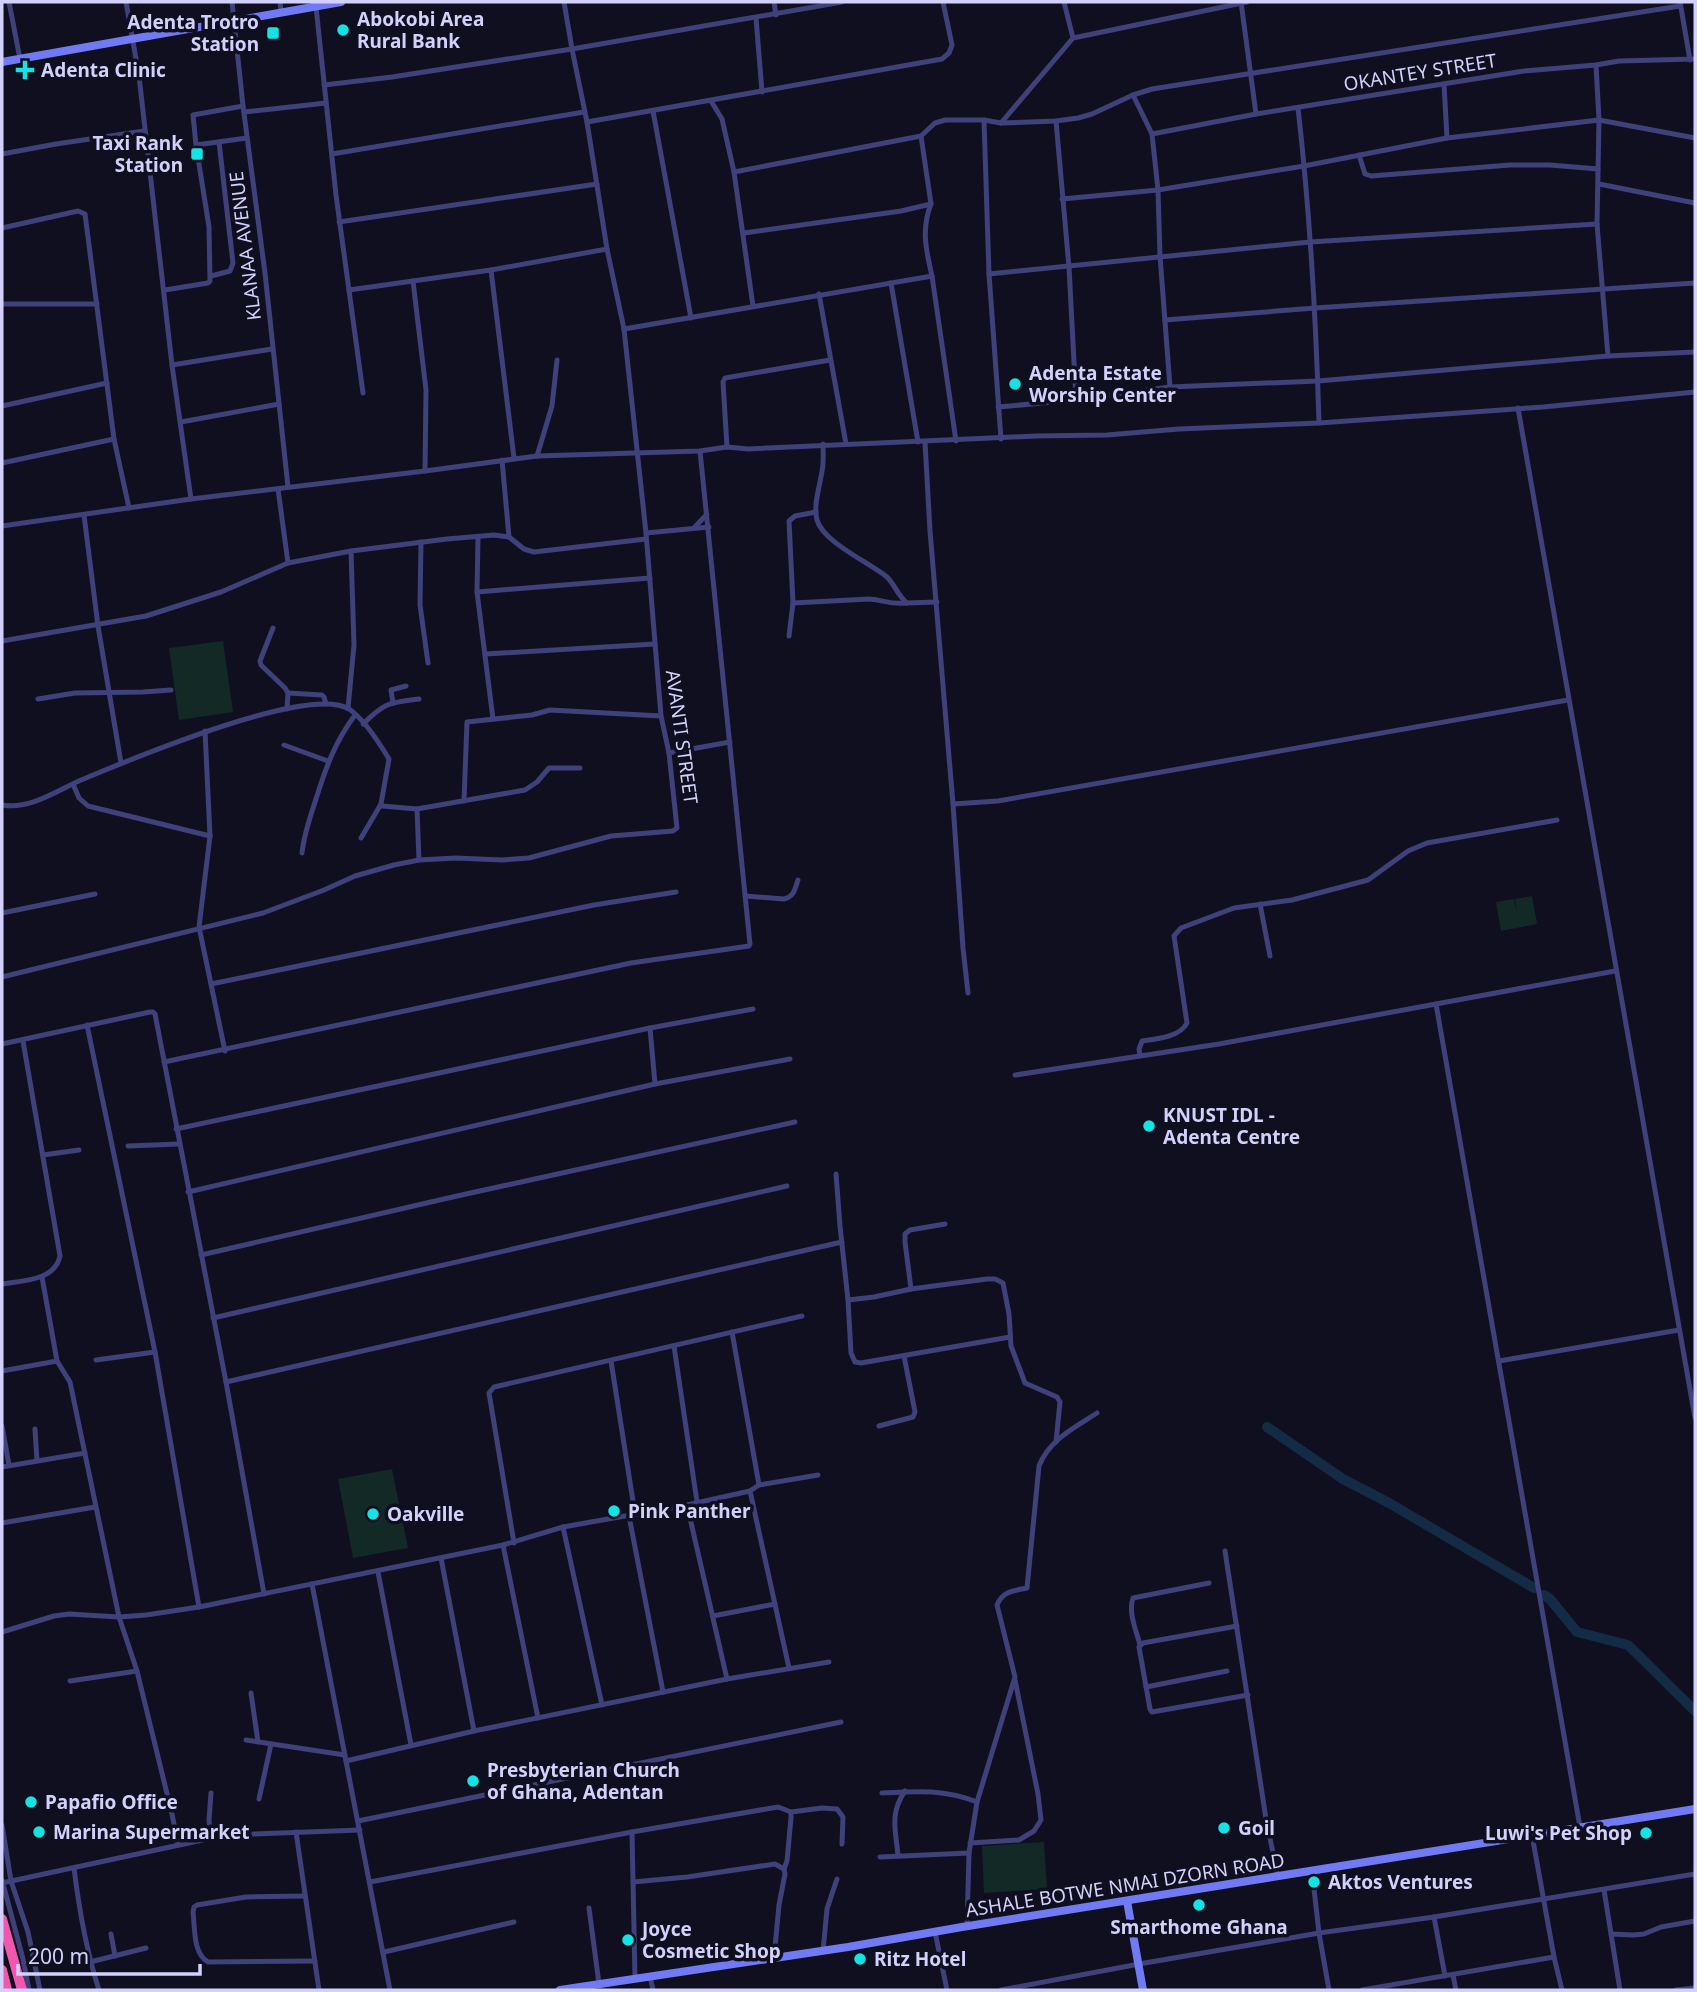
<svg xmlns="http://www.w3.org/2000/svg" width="1697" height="1992" font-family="'Noto Sans',sans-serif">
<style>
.green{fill:#122926}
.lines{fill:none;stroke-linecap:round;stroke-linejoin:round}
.river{stroke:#132b44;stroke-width:10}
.street{stroke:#3e417a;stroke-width:5}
.secondary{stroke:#717af2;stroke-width:8}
.highway{stroke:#f057af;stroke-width:10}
.poi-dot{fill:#15e3e3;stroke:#100f1f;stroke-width:2.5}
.labels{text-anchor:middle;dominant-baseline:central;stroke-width:7;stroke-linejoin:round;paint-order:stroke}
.poi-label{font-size:19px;font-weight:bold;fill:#d2d1fb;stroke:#100f1f;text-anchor:start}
.street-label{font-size:19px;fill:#d2d1fb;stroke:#100f1f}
</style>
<rect width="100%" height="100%" fill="#100f1f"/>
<g class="green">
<path d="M223,641L233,712L179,720L169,648Z"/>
<path d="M1532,896L1537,924L1501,931L1496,902L1514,899L1518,916L1515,899Z"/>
<path d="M392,1469L408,1548L353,1558L338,1479Z"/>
<path d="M1044,1842L1047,1889L984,1893L982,1846Z"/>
</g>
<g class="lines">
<g class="river">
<path d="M1267,1427L1343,1479L1389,1503L1534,1588"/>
<path d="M1544,1595L1550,1599L1577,1632L1628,1645L1695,1711"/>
</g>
<g class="street">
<path d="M9,2L20,59"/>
<path d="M126,2L139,76L172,365L191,499"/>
<path d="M232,2L243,106L265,273L288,487"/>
<path d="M280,2L281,12"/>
<path d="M774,2L776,15"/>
<path d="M1241,2L1256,114"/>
<path d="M1680,2L1690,60"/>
<path d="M316,7L336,195L363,393"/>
<path d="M756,18L762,92"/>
<path d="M1073,38L1247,2"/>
<path d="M1596,65L1599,120L1597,224L1608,356"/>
<path d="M1444,84L1447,138"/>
<path d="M324,85L392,77L572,49L842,2"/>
<path d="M1133,95L1152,134L1158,190L1160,256L1170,387"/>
<path d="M711,101L722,119L734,172L753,306"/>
<path d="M1298,108C1310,213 1316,318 1319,423"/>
<path d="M653,111L691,318"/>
<path d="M244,112L326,103"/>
<path d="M984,120L989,274L1001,439"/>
<path d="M1056,121L1069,267L1076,400"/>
<path d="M587,122L942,59L949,53L952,45L943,2"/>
<path d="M1001,123L1073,38L1064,2"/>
<path d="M1152,134L1256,114L1524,71L1596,65L1619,61L1695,59"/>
<path d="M196,145L193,115L243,106"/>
<path d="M2,154L56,144L144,131"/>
<path d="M332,154L584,112"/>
<path d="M1359,155L1365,174L1371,176L1510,165H1550L1598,169"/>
<path d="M734,172L921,136"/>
<path d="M1599,184L1695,203"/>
<path d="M1062,199L1158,190L1304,166L1447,138L1599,120L1695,138"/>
<path d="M931,204C921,229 926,250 932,276L956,441"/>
<path d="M339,222L597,184"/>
<path d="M2,228L78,211L85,214L114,439L129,508"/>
<path d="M744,233L901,211L931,204L921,136L935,123L945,120H984L1001,123L1056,121L1078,118L1092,114L1133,95L1152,89L1680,6"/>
<path d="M491,270L514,458"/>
<path d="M989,274L1310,242L1597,224"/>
<path d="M211,276L230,271L233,263L219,142"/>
<path d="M413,281L426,390L425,471"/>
<path d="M891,283L918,442"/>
<path d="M165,290L208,283L210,281L209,227L196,145L247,138"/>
<path d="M349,290L491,270L607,249"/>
<path d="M819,294L846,444"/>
<path d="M2,304H97"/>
<path d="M1165,320L1315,308L1695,283"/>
<path d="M624,329L932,276"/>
<path d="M172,365L272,349"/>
<path d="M2,406L107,383"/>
<path d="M998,407L1076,400L1170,387L1318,381L1608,356L1695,352"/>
<path d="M1518,408L1695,1418"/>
<path d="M181,422L279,404"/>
<path d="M925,442L930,531L953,804L963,948L968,993"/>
<path d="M823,444C823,453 824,463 822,471C820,486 813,505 817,520C823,542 870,563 887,577C895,585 898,596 907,603L937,602"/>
<path d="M727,447L723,382L725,378L830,360"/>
<path d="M537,456L552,406L557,360"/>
<path d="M502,460L509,537"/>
<path d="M2,463L114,439"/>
<path d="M278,489L288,563"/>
<path d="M84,515L98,626L121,763"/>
<path d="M2,526L191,499L425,471L537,456L700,451L727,447L748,449L1036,436L1107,435L1179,429L1319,423L1543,407L1695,392"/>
<path d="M694,528L707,514"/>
<path d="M646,533L709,527"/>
<path d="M478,537L477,592L493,719"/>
<path d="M421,542L420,605L428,663"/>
<path d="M477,592L650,578"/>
<path d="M793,603L869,599C885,600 889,605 907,603"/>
<path d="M273,628L260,661L261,665L285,688L288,693L287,709"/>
<path d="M789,636L793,603L789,521L795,516L816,512"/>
<path d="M2,641L146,616L221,592L288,563L351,551L447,539L494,535L509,537L524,549L534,552L646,539"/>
<path d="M486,654L655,644"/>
<path d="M288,693L322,695L324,697L326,704"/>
<path d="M38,699L75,693L143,692L171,690"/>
<path d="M393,703L391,690L406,686"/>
<path d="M348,708L354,645L351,551"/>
<path d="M363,724C385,702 389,703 419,699"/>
<path d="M205,731L210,836L199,927L225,1051"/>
<path d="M284,745L328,761"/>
<path d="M669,753L730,742"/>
<path d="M73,784L79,798L88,806L210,836"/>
<path d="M464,801L467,722L532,715L550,710L661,716"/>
<path d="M953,804L998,801L1568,700"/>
<path d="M2,805C30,810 56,791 81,780C127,761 308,684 349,709C364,719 380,744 389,759L381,804L382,806L417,809"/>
<path d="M361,838L381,804"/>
<path d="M302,853C304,834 310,817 316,799C326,767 335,742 355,715"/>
<path d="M419,860L417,809L525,790L537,782L549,768H580"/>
<path d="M745,896L784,899C794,897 795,889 798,880"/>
<path d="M1260,904L1270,956"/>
<path d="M2,913L95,894"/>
<path d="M2,977L263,913L324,890L355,876L394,865L419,860L456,858L502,860L529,858L611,836L673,831L677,828L669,753L661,716L646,533L624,329L607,249L587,122L572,49L564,2"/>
<path d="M211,984L594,905L676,892"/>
<path d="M1436,1004L1580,1827"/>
<path d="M87,1025L155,1352L199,1607"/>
<path d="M650,1028L655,1084"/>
<path d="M2,1044L150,1012H153L155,1014L226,1382L264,1594"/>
<path d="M1140,1056L1139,1049L1142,1041C1157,1039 1180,1037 1187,1023L1174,936L1181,928L1234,908L1292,900L1368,880L1408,851L1427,843L1557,820"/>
<path d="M164,1062L631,963L749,946L750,944L700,451"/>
<path d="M1015,1075L1219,1044L1615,971"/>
<path d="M176,1129L650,1028L753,1009"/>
<path d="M128,1146L179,1144"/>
<path d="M43,1155L79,1150"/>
<path d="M836,1174L840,1226L848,1300"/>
<path d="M188,1192L655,1084L790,1059"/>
<path d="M201,1255L457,1196L795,1122"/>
<path d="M42,1277L57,1361L70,1382L119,1617L137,1671L172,1814L178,1845"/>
<path d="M2,1284C21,1281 55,1281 60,1256L23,1041"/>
<path d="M911,1289L905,1242V1234L910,1230L945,1224"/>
<path d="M213,1318L787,1186"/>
<path d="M732,1332L759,1485"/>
<path d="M1010,1337L861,1363L855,1362L851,1353L848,1300L874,1297L911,1289L987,1279H995L1003,1283L1009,1314L1011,1346L1025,1383L1057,1397L1060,1402L1056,1442"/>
<path d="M674,1346L697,1502"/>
<path d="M96,1360L155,1352"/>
<path d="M611,1361L635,1514"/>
<path d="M1499,1361L1679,1330"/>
<path d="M2,1371L57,1361"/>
<path d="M226,1382L842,1242"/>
<path d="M2,1426L9,1465"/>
<path d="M879,1426L913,1417L915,1412L904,1356"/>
<path d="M35,1429L37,1461"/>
<path d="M2,1467L85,1453"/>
<path d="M750,1491L789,1668"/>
<path d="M687,1505L727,1679"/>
<path d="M629,1516L663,1692"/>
<path d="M2,1523L95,1507"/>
<path d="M563,1527L602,1705"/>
<path d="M514,1543L489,1393L494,1387L802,1316"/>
<path d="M503,1545L538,1718"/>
<path d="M1225,1551L1266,1819L1278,1877"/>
<path d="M441,1558L474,1731"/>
<path d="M378,1572L411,1745"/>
<path d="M312,1584L390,1990"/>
<path d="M713,1616L775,1604"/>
<path d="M1237,1626L1143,1643L1139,1647L1150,1709L1152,1712L1248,1695"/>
<path d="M2,1632L54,1616L69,1614L119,1617L146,1615L199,1607L503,1545L563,1527L687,1505L750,1491L759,1485L818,1475"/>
<path d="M1140,1645C1136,1630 1128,1612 1133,1598L1209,1583"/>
<path d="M70,1681L137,1671"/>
<path d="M1146,1687L1227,1671"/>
<path d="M251,1693L258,1742"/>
<path d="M246,1740L345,1755"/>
<path d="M346,1761L474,1731L727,1679L829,1662"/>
<path d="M211,1793L209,1820L211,1838"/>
<path d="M882,1793C917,1791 944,1789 977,1802"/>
<path d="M259,1799L271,1744"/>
<path d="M791,1812L822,1808L837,1809L843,1817L842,1844"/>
<path d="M358,1821L841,1722"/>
<path d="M2,1825L11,1881L28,1932L40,1990"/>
<path d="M296,1832L319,1990"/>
<path d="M632,1832L635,1978"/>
<path d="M1532,1835L1554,1957L1562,1990"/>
<path d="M970,1843L1019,1840L1034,1831L1041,1820L1038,1794L1015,1680"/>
<path d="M898,1856C896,1831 889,1814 905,1791"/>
<path d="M880,1857L969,1853"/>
<path d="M74,1868C79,1909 86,1950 99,1990"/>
<path d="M1312,1871L1319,1933L1329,1990"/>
<path d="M2,1880L23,1959L29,1990"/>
<path d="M370,1882L632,1832L778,1807L791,1812V1818L787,1861L784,1869"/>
<path d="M633,1882L687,1877L775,1864L784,1869L785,1874L779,1905L774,1958"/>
<path d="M2,1883L226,1835L360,1830"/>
<path d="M1604,1890L1620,1990"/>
<path d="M305,1896L246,1897L197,1905L194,1907L193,1912C195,1928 193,1954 208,1962L315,1961"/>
<path d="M589,1908L599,1984"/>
<path d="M1434,1917L1445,1976"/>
<path d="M967,1926L969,1853L977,1802L1015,1677L997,1605C1003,1591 1013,1591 1027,1588L1039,1466C1049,1440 1075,1427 1097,1413"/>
<path d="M935,1932L947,1990"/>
<path d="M111,1934L115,1956"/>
<path d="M1611,1934L1633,1935L1644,1934L1661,1927L1695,1921"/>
<path d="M823,1951L827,1909L837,1879"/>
<path d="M384,1952L514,1922"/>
<path d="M90,1962L146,1948"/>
<path d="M1453,1975L1456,1990"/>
<path d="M650,1976L653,1990"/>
<path d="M1001,1990L1139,1964L1319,1933L1434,1917L1695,1874"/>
<path d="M1362,1990L1554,1957"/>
<path d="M1676,1990L1695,1988"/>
</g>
<g class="secondary">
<path d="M2,62L341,2"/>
<path d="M1127,1901L1143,1990"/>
<path d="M560,1990L848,1947L962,1927L1695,1809"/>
</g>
<g class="highway">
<path d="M2,1919L22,1990"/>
<path d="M2,1970L7,1990"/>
</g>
</g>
<g class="poi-dot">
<circle cx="343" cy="30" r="7"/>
<rect x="266" y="26" width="14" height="14" rx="3.5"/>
<path d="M21.5 59.5h7v7h7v7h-7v7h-7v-7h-7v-7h7z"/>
<rect x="190" y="147" width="14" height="14" rx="3.5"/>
<circle cx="1015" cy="384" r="7"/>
<circle cx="1149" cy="1126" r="7"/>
<circle cx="614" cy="1511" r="7"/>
<circle cx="373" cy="1514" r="7"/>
<circle cx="473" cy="1781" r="7"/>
<circle cx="31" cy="1802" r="7"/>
<circle cx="1224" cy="1828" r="7"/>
<circle cx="39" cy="1832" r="7"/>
<circle cx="1646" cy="1833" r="7"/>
<circle cx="1314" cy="1882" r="7"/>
<circle cx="1199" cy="1905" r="7"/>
<circle cx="628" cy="1940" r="7"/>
<circle cx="860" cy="1959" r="7"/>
</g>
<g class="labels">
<g class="poi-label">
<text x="357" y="19">Abokobi Area<tspan x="357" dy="22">Rural Bank</tspan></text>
<text x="259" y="22" text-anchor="end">Adenta Trotro<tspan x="259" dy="22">Station</tspan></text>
<text x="41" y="70">Adenta Clinic</text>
<text x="183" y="143" text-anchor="end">Taxi Rank<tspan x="183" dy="22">Station</tspan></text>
<text x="1029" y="373">Adenta Estate<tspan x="1029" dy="22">Worship Center</tspan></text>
<text x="1163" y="1115">KNUST IDL -<tspan x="1163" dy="22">Adenta Centre</tspan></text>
<text x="628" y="1511">Pink Panther</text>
<text x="387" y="1514">Oakville</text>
<text x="487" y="1770">Presbyterian Church<tspan x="487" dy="22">of Ghana, Adentan</tspan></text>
<text x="45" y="1802">Papafio Office</text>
<text x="1238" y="1828">Goil</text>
<text x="53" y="1832">Marina Supermarket</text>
<text x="1632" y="1833" text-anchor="end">Luwi's Pet Shop</text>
<text x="1328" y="1882">Aktos Ventures</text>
<text x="1199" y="1927" text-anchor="middle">Smarthome Ghana</text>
<text x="642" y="1929">Joyce<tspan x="642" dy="22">Cosmetic Shop</tspan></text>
<text x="874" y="1959">Ritz Hotel</text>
</g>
<g class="street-label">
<text transform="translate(1420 72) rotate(-9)">OKANTEY STREET</text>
<text transform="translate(245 246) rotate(-97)">KLANAA AVENUE</text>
<text transform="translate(682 737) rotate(82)">AVANTI STREET</text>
<text transform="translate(1125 1885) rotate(-9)">ASHALE BOTWE NMAI DZORN ROAD</text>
</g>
</g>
<rect width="1697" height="1992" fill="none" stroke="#d2d1fb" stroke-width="7"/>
<path d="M18 1964v10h182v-10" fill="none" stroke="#d2d1fb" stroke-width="3.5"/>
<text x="28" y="1964" font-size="21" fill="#d2d1fb" stroke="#100f1f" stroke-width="5" paint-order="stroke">200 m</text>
</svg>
